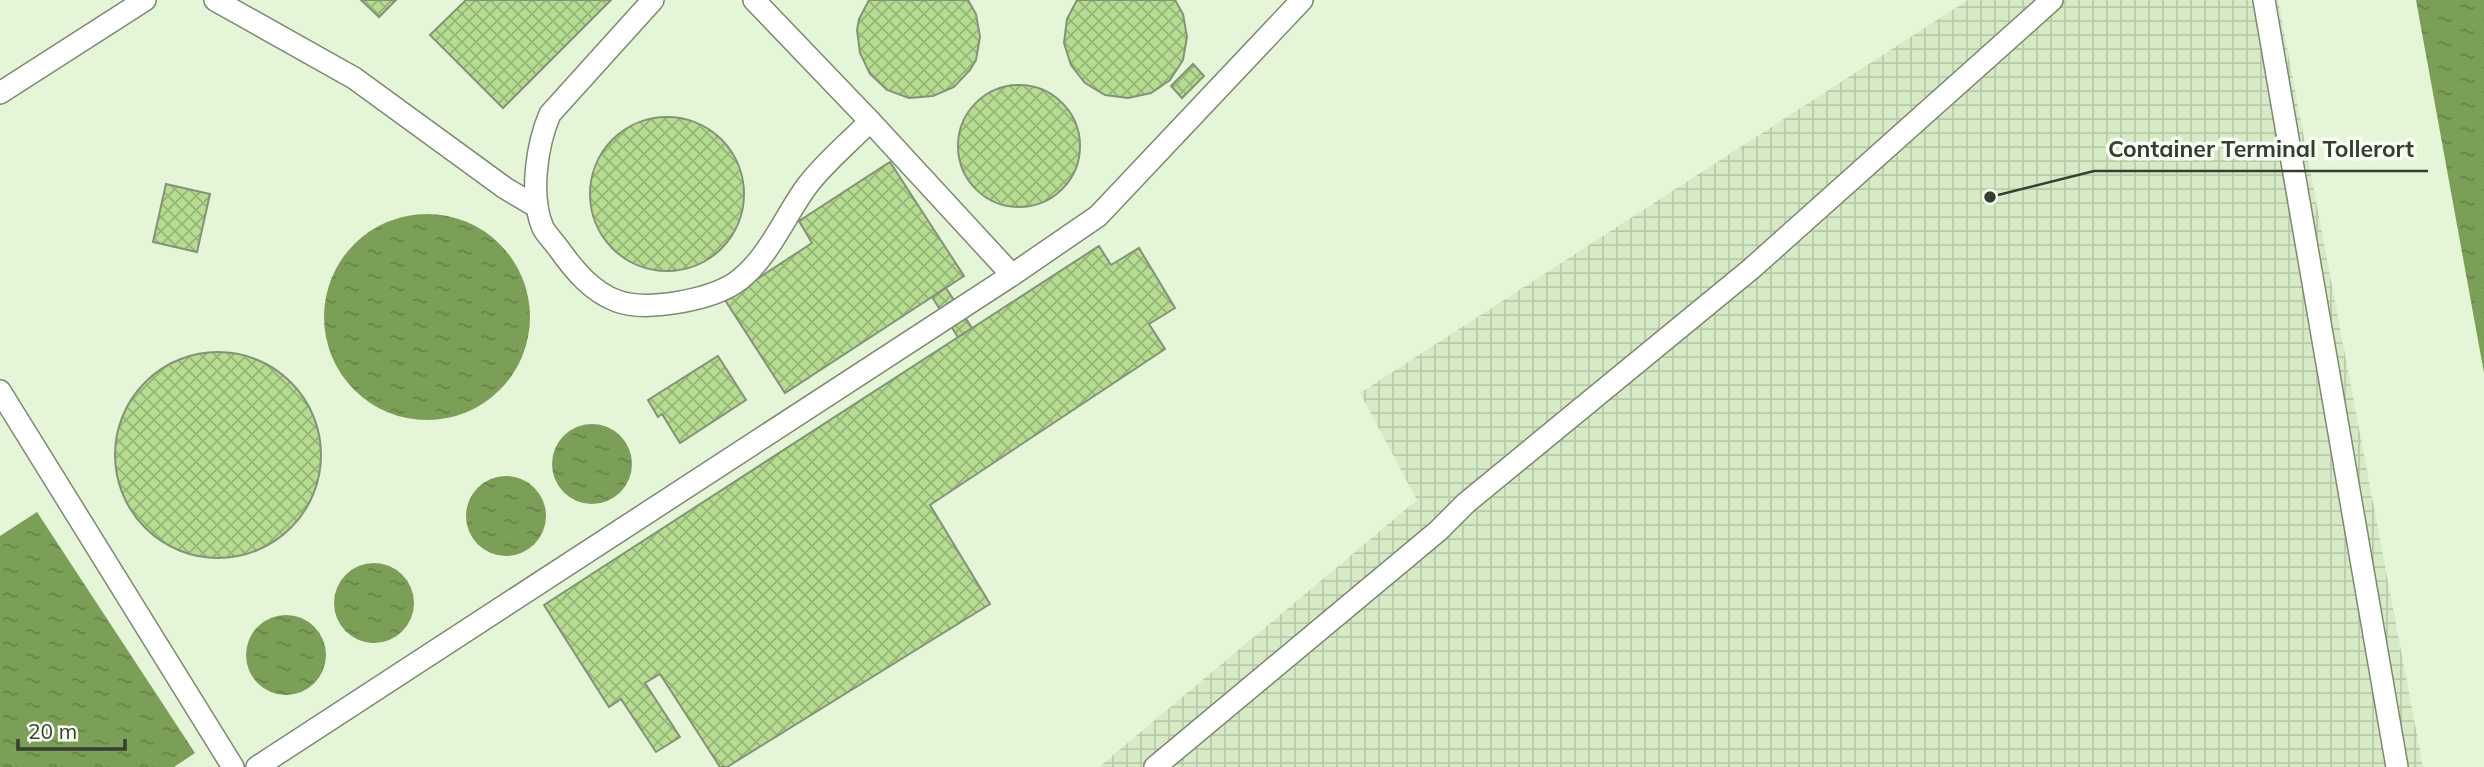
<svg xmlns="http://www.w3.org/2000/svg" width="2484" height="767" font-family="Mulish,sans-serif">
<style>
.industrial{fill:url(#industrial-grid)}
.water{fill:url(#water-ripples)}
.building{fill:url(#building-cross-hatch);stroke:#849377;stroke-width:2}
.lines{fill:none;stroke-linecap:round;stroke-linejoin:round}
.lane-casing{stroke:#7c8a6f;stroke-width:24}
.lane{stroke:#fff;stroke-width:21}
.leader{fill:none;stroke:#363d31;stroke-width:2.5}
.callout-dot{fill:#363d31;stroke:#f8fff3;stroke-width:2.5}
.callout-label{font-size:23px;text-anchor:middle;font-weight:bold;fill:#363d31;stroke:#f8fff3;stroke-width:7;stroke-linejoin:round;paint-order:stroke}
</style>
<defs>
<pattern id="industrial-grid" width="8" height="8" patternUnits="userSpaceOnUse" patternTransform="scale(1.75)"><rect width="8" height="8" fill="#d7eac6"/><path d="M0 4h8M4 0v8" fill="none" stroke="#b9caab"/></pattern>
<pattern id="water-ripples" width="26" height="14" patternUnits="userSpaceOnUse" patternTransform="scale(1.75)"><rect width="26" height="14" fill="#7b9f57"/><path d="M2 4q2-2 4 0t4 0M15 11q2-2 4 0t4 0" fill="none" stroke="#668349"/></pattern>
<pattern id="building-cross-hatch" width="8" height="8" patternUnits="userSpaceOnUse" patternTransform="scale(1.75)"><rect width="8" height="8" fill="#b6dc91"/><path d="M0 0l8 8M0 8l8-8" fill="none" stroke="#95b477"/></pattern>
</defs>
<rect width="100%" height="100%" fill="#e5f5d7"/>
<path class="industrial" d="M1968,0H2278L2423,767H1099L1417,500L1360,393Z"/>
<g class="water">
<path d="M2416,0H2484V373Z"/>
<circle cx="427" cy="317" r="103"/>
<circle cx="592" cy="464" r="40"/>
<circle cx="506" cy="516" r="40"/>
<path d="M37,512L195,753L174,767H0V536Z"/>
<circle cx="374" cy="603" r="40"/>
<circle cx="286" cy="655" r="40"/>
</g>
<g class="building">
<path d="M361,0H396L379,17Z"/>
<path d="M466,0H611L503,108L430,35Z"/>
<path d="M869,0H968L976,14L980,37L976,60L970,70L954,87L933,96L909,98L887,90L870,74L860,53L857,30L859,19Z"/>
<path d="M1077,0H1175L1183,14L1187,37L1183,60L1170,80L1151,93L1128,98L1105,95L1085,83L1071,65L1064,43L1067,19Z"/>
<path d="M1193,64L1204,76L1182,98L1171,86Z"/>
<circle cx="1019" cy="146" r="61"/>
<circle cx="667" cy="194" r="77"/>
<path d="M890,162L964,276L785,393L725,300L812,243L799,221Z"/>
<path d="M166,184L210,194L197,252L153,242Z"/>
<path d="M1099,246L1111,265L1139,248L1175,308L1149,324L1165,349L930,505L990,604L727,767H720L660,674L645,683L680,737L656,752L621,699L609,707L544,605Z"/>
<path d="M946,288L972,328L958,337L932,297Z"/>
<circle cx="218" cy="455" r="103"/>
<path d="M718,356L746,400L680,443L662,414L658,417L648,400Z"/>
</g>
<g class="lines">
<g class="lane-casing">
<g id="lane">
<path d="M215,0L354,78L505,188L537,207"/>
<path d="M653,0L550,114C537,144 529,196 543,228C547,235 554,242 559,249C574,270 592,292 617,301C646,312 709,300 735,283C768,260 784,217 807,186C825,162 850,142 870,121"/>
<path d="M754,0L870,121L1012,275"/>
<path d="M2264,0L2397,767"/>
<path d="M0,93L145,0"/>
<path d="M0,391L233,767"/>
<path d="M257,767L1012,275L1098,216L1302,0"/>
<path d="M1155,767L1438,531L1466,503L1751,269L2052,0"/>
</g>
</g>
<use href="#lane" class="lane"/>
</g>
<path class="leader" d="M1990 197L2094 171H2428"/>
<circle class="callout-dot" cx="1990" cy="197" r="7"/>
<g class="callout-label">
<text x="2261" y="157">Container Terminal Tollerort</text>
</g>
<path d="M18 739v10h107v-10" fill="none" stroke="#363d31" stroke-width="3.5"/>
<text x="28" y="739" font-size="21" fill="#363d31" stroke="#f8fff3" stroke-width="5" paint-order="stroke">20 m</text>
</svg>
